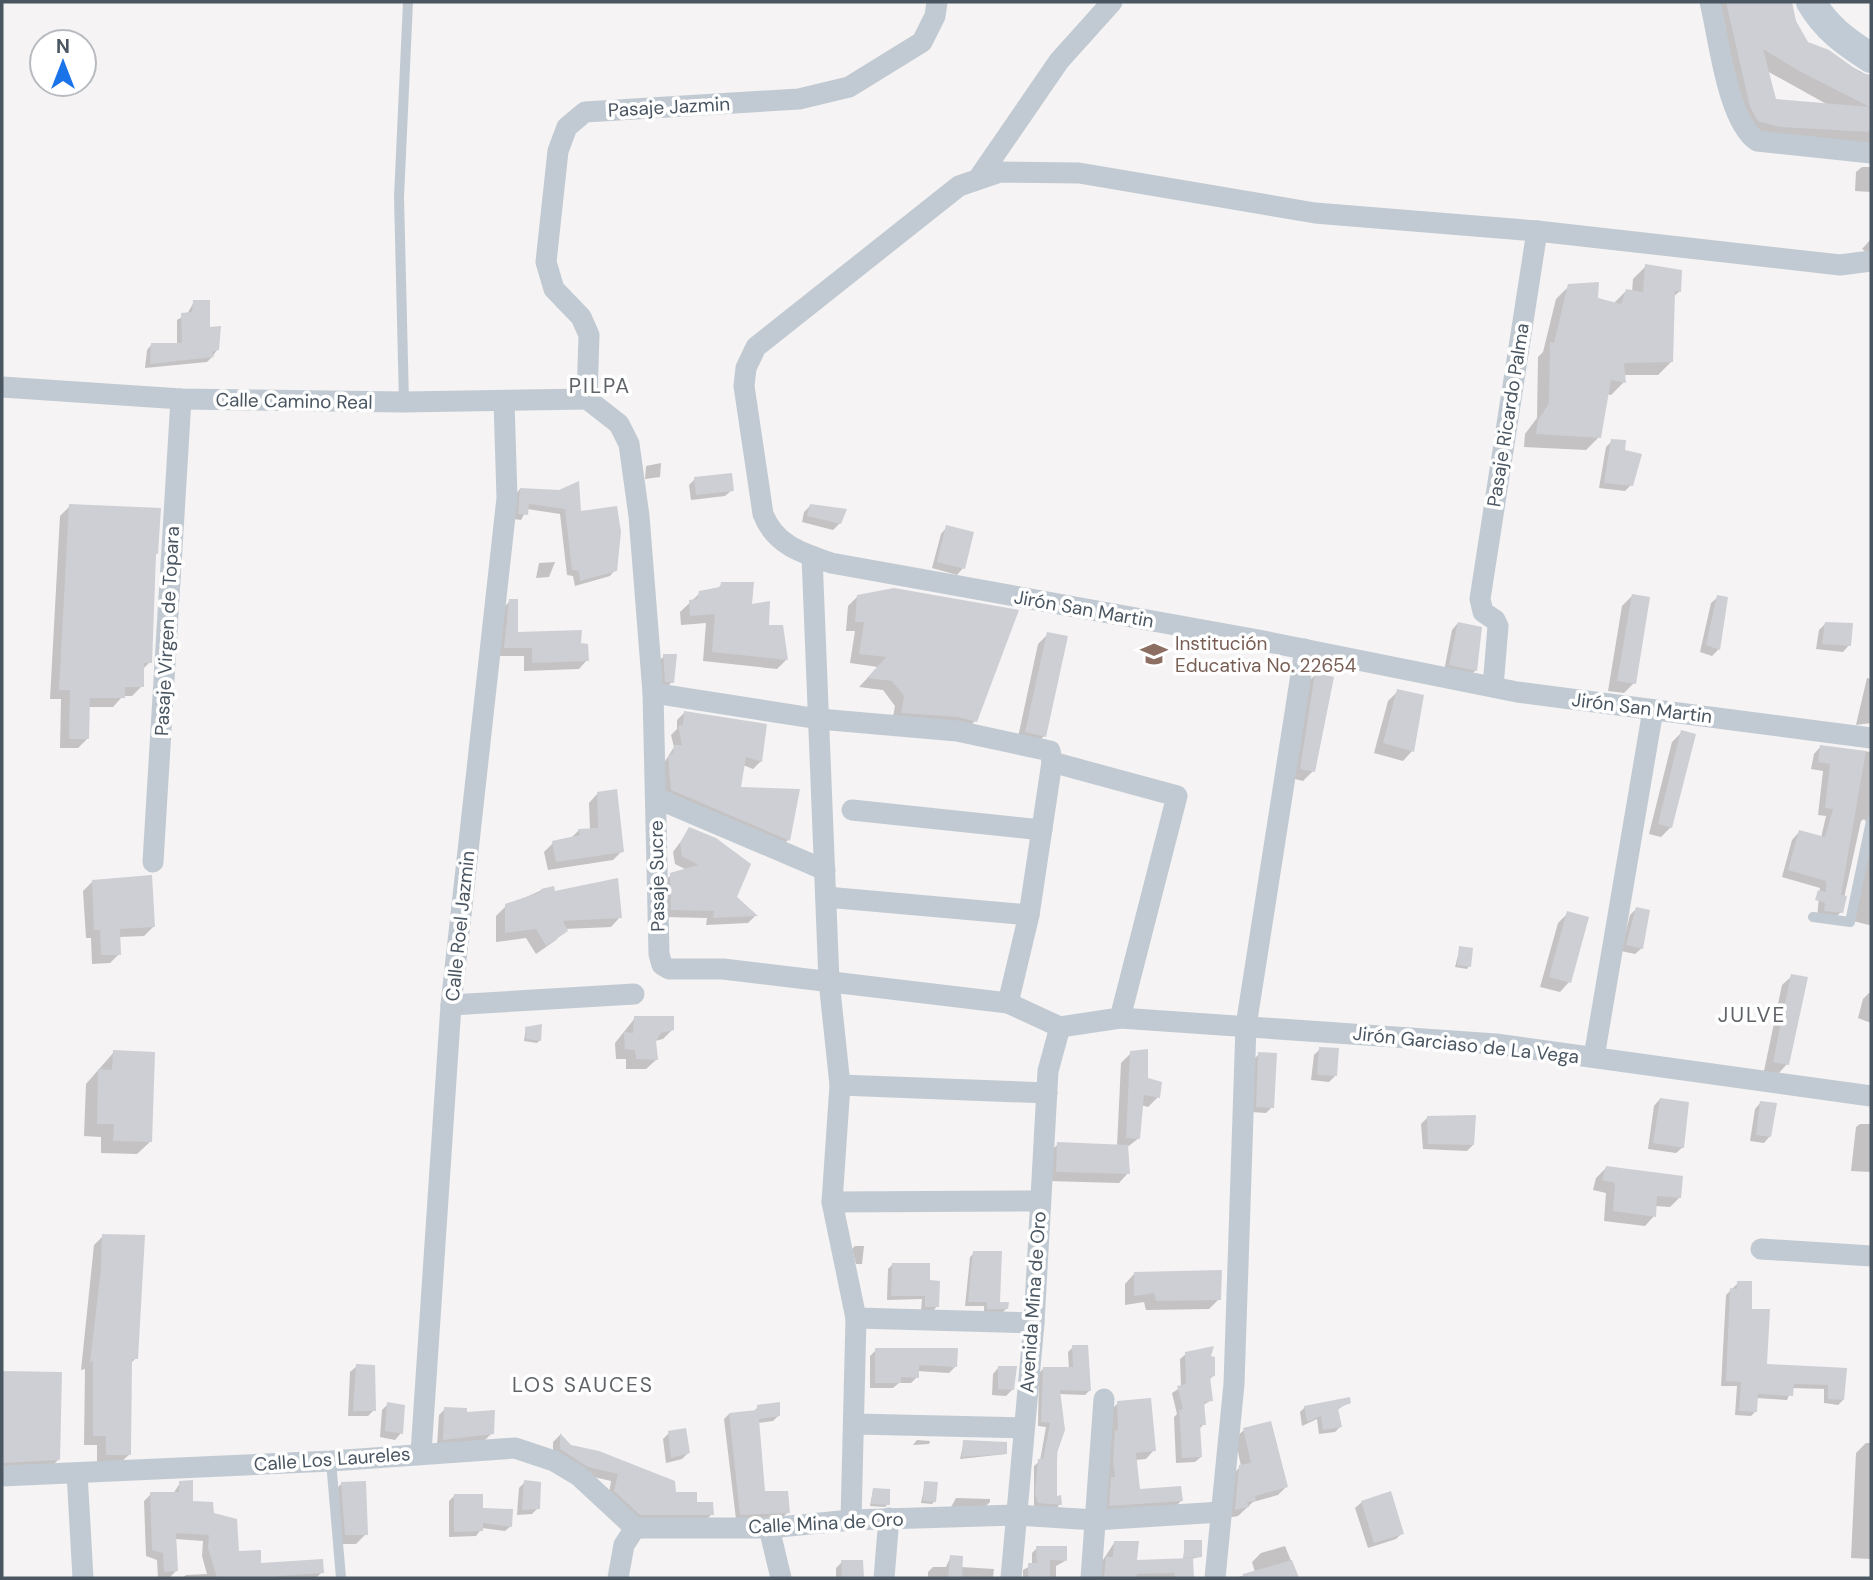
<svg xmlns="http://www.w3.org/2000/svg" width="1873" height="1580" font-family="'DM Sans',sans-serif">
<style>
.shadow{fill:#0003;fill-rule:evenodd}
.building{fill:#cdcfd5;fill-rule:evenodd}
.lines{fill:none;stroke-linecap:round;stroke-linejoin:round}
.lane{stroke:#c1cad2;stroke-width:10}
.street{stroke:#c1cad2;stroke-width:21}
.secondary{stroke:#c1cbd6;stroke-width:30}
.labels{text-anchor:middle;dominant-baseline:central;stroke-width:7;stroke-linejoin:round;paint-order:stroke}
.street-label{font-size:19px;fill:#4a5661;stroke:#fff}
.education-label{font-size:19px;fill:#785e54;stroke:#fff;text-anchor:start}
.neighbourhood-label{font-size:21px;letter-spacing:2px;fill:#5f6368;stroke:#fff}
</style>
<rect width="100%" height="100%" fill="#f5f3f3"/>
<g class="shadow">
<path d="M1710,2H1790L1794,22L1807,43L1871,77V143L1745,134ZM1767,71L1830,106L1774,101Z"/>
<path d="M1862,167H1871V192L1855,191L1856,172Z"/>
<path d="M1871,239V255L1862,249Z"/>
<path d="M1646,266L1680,291L1673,297L1671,362L1658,375H1623L1624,382L1611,395L1607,394L1599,437L1586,450L1524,447L1525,434L1537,418L1538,357L1543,352L1556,299L1569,286L1613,304L1626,291L1632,292L1633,279Z"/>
<path d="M194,302L217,350L212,357L207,362L145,368L147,350L152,344L177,345V320L187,314Z"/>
<path d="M1612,441L1623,451L1631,485L1625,491L1599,488L1606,447Z"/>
<path d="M661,463L660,477L645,479L646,466Z"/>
<path d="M695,479L732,490L725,496L691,500L689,485Z"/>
<path d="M520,489L579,513L615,570L610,576L575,586L573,576L567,575L560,514L527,509L521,520L514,519L515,495Z"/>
<path d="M811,505L840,523L833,530L802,522L804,512Z"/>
<path d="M70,506L154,556L150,662L142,670V686L132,696H123L113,707H88L87,739L78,748H60L61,699H50L60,516Z"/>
<path d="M947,527L963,568L957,575L932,568L941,534Z"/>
<path d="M555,562L549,577L536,578L539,563Z"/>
<path d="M722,584L750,607L767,627L787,659L777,669L703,661L706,623L681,625L680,612L700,593L716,590Z"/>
<path d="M858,596L975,721L965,731L892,722L895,706L883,690L859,687L878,667L850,663L855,631H846L848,606Z"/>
<path d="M1632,596L1634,683L1624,693L1608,691L1622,606Z"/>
<path d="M1718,597L1726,598L1718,650L1712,656L1700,652L1711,603Z"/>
<path d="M510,601L516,634L579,644L587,660L579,669L524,671V656H496L501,610Z"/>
<path d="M1458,623L1476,670L1469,676L1444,671L1452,630Z"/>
<path d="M1825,624L1849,645L1843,652L1816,649L1819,630Z"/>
<path d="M1048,634L1044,736L1034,746L1017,742L1038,644Z"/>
<path d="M664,656L672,682L666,688L660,687L658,662Z"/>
<path d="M1315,675L1313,771L1303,781L1291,778L1305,685Z"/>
<path d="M1867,678L1871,679V723L1856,725Z"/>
<path d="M1398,691L1412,751L1403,761L1374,753L1388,701Z"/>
<path d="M684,713L761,761L753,769L743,765L739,789L788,840L781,847L664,798L662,766L674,747L671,735L677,729V720Z"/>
<path d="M1682,732L1671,827L1661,837L1649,834L1672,742Z"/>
<path d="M1821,746L1871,752V829L1864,819L1861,821L1841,912L1834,919L1817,917L1820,888L1782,877L1792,840L1799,832L1821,838L1826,816L1818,815L1823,771L1811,769L1814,754Z"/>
<path d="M598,793L622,851L613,860L548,870L544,852L553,843L570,839L579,830H590L589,803Z"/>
<path d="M690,829L735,897L755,916L748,923L706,925L707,918L664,917L663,883L671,875L687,870L675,864L673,852Z"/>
<path d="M1871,835V923L1869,925L1853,921Z"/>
<path d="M92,882L153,927L144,936L119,937V954L110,963L92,964L91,938H86L83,891Z"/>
<path d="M542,890L554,893L620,917L611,927L565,929L556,940L536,954L526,938L496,942V916L506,906Z"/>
<path d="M1636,909L1642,948L1635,954L1621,951L1630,915Z"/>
<path d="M1568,913L1569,982L1560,992L1540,987L1558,923Z"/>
<path d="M1460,948L1469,966L1467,969L1455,967Z"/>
<path d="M1792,976L1787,1064L1778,1074L1764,1071L1782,985Z"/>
<path d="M1869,993L1871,994V1023L1858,1018L1863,999Z"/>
<path d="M635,1018L673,1029L663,1039L655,1041L656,1060L646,1069H626V1059H616L615,1043Z"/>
<path d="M526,1028L540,1040L537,1043L524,1041Z"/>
<path d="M1320,1049L1336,1075L1329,1082L1311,1080L1314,1055Z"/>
<path d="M114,1052L151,1141L137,1154L101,1153V1137L84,1136L86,1084Z"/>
<path d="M1131,1053L1158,1097L1148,1107L1141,1105L1139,1138L1126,1148L1128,1173L1119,1183L1047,1181L1048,1154L1058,1144L1117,1146L1121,1063Z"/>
<path d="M1259,1054L1272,1107L1266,1113L1251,1112L1253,1060Z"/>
<path d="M1660,1099L1683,1147L1676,1153L1648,1149L1654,1106Z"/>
<path d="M1761,1102L1770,1136L1764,1143L1750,1141L1755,1109Z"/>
<path d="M1427,1118L1473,1145L1467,1151L1423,1149L1421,1124Z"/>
<path d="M1860,1124H1871V1172L1851,1171L1856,1127Z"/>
<path d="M1606,1168L1680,1197L1670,1207L1655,1206L1654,1216L1645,1226L1604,1221L1606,1193L1593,1190L1596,1178Z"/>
<path d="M103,1236L136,1358L130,1364V1454L120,1463H97V1445H84L85,1369L81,1370L94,1245Z"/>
<path d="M855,1246H864L862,1264H856L852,1249Z"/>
<path d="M974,1253L998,1304L1007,1308L1003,1312H984V1306H965L970,1257Z"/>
<path d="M892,1265L929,1282L937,1306L933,1311H921L922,1299L887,1300L888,1269Z"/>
<path d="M1134,1274L1219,1299L1209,1309L1146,1310L1144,1302L1125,1305V1284Z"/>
<path d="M1738,1283L1766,1366L1845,1370L1843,1400L1838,1405L1824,1403V1389L1792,1388L1787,1400L1756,1398V1411L1751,1416L1735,1415L1737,1386H1721L1726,1295Z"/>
<path d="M1073,1347L1090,1390L1085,1395L1059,1394L1056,1497L1060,1504L1056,1509L1034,1507V1466L1040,1461L1046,1427L1038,1426L1039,1373L1044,1368L1069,1369L1068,1352Z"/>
<path d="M876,1350L955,1367L949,1373L917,1371V1377L911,1383H899L893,1388H870V1356Z"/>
<path d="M1186,1354L1209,1357L1213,1376L1209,1380L1211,1400L1202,1406L1204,1424L1199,1429L1201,1457L1195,1462L1176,1463L1174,1417L1177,1414L1172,1393L1181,1387L1180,1359Z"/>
<path d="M357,1366L374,1410L368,1416H348L350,1372Z"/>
<path d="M999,1367L1013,1389L1006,1396L992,1395L993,1374Z"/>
<path d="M2,1373L60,1374L59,1459L47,1471L2,1473Z"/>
<path d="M1349,1402L1337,1410L1340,1427L1335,1432L1319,1434L1317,1419L1302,1426L1300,1412L1305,1407Z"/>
<path d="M1118,1403L1154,1450L1146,1459L1135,1460L1138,1491L1181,1501L1173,1509L1102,1513L1110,1411Z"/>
<path d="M388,1404L401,1433L395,1440L380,1437L382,1410Z"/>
<path d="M758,1407L778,1416L773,1421L758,1423L764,1493L788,1512L783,1517L736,1519L724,1419L729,1414L753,1412Z"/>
<path d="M445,1409L465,1414L492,1433L485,1440L437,1445L439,1415Z"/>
<path d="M1244,1430L1286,1487L1278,1495L1253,1502L1238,1516L1227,1518L1231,1476L1241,1466L1235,1438Z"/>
<path d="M669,1433L688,1453L682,1459L666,1463L663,1439Z"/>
<path d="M560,1435L570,1446L712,1514L704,1522H632L608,1499L611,1481L581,1474L553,1457V1442Z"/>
<path d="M917,1440L930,1441L929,1444L913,1445Z"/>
<path d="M964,1441L1006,1454L960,1459Z"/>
<path d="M1866,1443H1871V1559L1851,1558L1856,1453Z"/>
<path d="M525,1482L538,1508L532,1514L517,1515L519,1488Z"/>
<path d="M180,1483L191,1503L212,1514L237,1553L260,1565L322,1572L316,1578H182L186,1575L207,1574L202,1556L203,1541L175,1539L176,1571L169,1578H158L157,1560L146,1556L144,1501L151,1494H173Z"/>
<path d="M925,1483L935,1501L932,1504L921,1503Z"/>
<path d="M341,1484L366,1534L356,1544H336L332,1494Z"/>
<path d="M873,1490L888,1504L885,1507L870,1506Z"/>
<path d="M454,1496L481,1509L511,1526L505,1531L482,1528L476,1536L449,1537V1501Z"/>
<path d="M956,1498L990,1499V1502L984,1508L950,1509Z"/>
<path d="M1362,1502L1402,1533L1396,1539L1368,1548L1355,1508Z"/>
<path d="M1185,1542L1200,1557L1191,1559L1192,1578H1098L1099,1566L1114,1543L1135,1562L1183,1560Z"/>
<path d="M1285,1546L1298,1578H1235L1255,1572L1252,1562L1261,1553Z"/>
<path d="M1037,1548L1065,1561L1056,1566V1578H1023V1570L1032,1565V1553Z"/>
<path d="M951,1556L961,1567L994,1569L993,1578H928V1572L933,1567H946Z"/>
<path d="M861,1561V1578H836V1568L842,1562Z"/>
</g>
<g class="building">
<path d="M1726,2H1792L1796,21L1808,42L1829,50L1861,73L1871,75V132L1780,127L1758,121L1750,107ZM1763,49L1799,71L1870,107L1776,99Z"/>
<path d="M1645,264L1682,270L1681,292L1675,291L1673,362L1624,363L1626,383L1611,380L1601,438L1536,434L1538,420L1549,403L1550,342L1554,343L1568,284L1599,282L1598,298L1621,304L1626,289L1643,292Z"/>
<path d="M193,300H210V327L221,326L219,350L212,352L214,357L150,364L151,343H182L181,313L192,312Z"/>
<path d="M1611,439L1626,440L1625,450L1642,454L1633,486L1604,483Z"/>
<path d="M732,473L734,491L696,495L694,477Z"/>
<path d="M579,481L581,511L617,506L621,532L617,571L580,581L579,571L572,570L565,509L529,504L528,515L518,514L520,488L559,490Z"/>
<path d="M69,504L161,508L158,554H156L152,663H144V687H125V698H90L89,739H69L70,690H59Z"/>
<path d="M810,504L847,509L841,524L807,516Z"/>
<path d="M946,525L974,532L965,569L937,562Z"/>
<path d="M721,582H754L752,604L770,601L769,625H783L788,660L712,652L715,614L690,616L689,600L697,599L699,591L720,587Z"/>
<path d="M894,588L1019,610L977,722L958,717L901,713L904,696L892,681L867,678L886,657L859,654L864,622H855L857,595Z"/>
<path d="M1632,594L1650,597L1636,684L1617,681Z"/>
<path d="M1717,595L1728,597L1720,650L1706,645Z"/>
<path d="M509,599H518V632L582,630L581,643L588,644L589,661L532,663V648H504Z"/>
<path d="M1458,622L1482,627L1477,671L1449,665Z"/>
<path d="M1825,622L1853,623L1851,646L1822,644Z"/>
<path d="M1047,632L1068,636L1046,737L1025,732Z"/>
<path d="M663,654H677L674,683L665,682Z"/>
<path d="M1315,673L1334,677L1315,772L1300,769Z"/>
<path d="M1397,689L1424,695L1414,752L1383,743Z"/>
<path d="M684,711L767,724L762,762L746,757L741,787L800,789L790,841L671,790L668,756L673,753L674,745H682L678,726L683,725Z"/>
<path d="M1681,730L1696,734L1672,828L1658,824Z"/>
<path d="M1820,745L1866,751L1841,895L1847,896L1843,913L1824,911L1825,903L1815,900L1818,890L1826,892V881L1788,870L1799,830L1825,837L1833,809L1825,808L1830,764L1818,762Z"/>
<path d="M617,789L624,852L556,862L552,841L580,835L578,829L598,828L597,792Z"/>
<path d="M689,827L716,838L751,864L737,897L758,916L713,918L714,911L671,910L670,873L698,865L682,856L680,843Z"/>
<path d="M152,875L155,927L120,929L121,955H101L100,930H94L92,880Z"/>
<path d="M618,878L622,918L563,921L568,931L546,946L536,929L505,933V904L541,892V889L554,886L555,891Z"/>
<path d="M1636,907L1650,910L1643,949L1626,945Z"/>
<path d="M1567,911L1589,917L1571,983L1549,977Z"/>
<path d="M1459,946L1473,948L1471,967L1457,965Z"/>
<path d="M1791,974L1808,977L1789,1065L1773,1062Z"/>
<path d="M634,1016H674V1030L661,1033L656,1041L658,1060L636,1059L635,1050L625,1049L624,1032L633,1033Z"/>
<path d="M542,1024L541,1041L526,1039L525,1027Z"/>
<path d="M1319,1047L1339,1048L1337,1076L1317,1075Z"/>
<path d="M1148,1049V1078L1162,1082L1160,1098L1144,1095L1140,1139L1126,1138L1130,1051Z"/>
<path d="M113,1050L155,1052L152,1142L113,1141L114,1124H97L98,1069L112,1070Z"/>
<path d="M1258,1052L1277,1053L1274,1108L1256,1107Z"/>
<path d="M1660,1098L1689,1102L1684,1148L1653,1143Z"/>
<path d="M1760,1101L1777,1103L1771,1137L1756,1135Z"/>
<path d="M1476,1115L1474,1145L1428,1144L1427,1116Z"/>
<path d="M1057,1142L1128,1145L1130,1174L1056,1172Z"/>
<path d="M1606,1166L1683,1176L1681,1198L1657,1196L1656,1217L1613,1211L1615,1183L1602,1180Z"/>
<path d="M102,1234L145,1235L138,1359H132L131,1455H106V1436H93V1361L90,1362L101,1269Z"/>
<path d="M973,1251H1002L1000,1302H1009L1008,1309H987V1302H968Z"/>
<path d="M892,1263H930V1280L940,1281L939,1307H925V1296H891Z"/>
<path d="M1222,1270L1221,1300L1156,1301L1154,1293L1134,1296V1272Z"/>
<path d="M1737,1281H1752V1309H1770L1767,1364L1847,1368L1844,1400L1828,1399V1385L1794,1384L1793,1396L1758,1394L1757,1412L1739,1411L1741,1382L1726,1381L1730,1288L1737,1289Z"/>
<path d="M1072,1345H1088L1091,1391L1060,1390L1065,1430L1057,1453V1496L1061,1495L1062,1505L1038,1503L1035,1493L1038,1459H1043L1050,1423L1041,1422L1043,1367H1073Z"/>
<path d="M1214,1346L1211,1356L1215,1357V1376L1210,1377L1213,1401L1204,1402L1206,1425H1200L1202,1457L1182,1458L1179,1410L1183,1409L1177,1386L1186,1384L1185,1352Z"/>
<path d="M875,1348H958L957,1367L919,1365V1378L901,1377V1383H875Z"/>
<path d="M356,1364L375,1365L376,1411H353Z"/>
<path d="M998,1366H1017L1014,1390L998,1389Z"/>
<path d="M2,1371L62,1372L60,1460L2,1463Z"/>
<path d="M1350,1397L1351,1403L1338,1408L1342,1427L1323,1430L1321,1416L1307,1422L1304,1406Z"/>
<path d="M1151,1398L1156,1451L1136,1453L1140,1489L1181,1486L1183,1501L1109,1506L1111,1477H1115L1113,1460L1115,1430H1118L1117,1401Z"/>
<path d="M387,1402L405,1405L403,1434L385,1431Z"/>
<path d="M780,1402V1416L759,1419L765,1491H788L790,1513L740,1515L729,1413L757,1410V1405Z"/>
<path d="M444,1407L467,1408V1412L495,1410L494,1434L443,1440Z"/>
<path d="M1271,1421L1288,1487L1255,1496L1256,1501L1247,1502L1249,1507L1235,1510L1239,1465L1251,1463L1243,1428Z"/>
<path d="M686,1428L690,1453L671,1458L668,1431Z"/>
<path d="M560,1433L571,1445L599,1451L675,1481L676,1492H697V1502H713L714,1515H640L614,1491L618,1474L588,1467L560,1449Z"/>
<path d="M963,1440L1007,1442V1454L962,1457Z"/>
<path d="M193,1480V1501L213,1502L214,1513L237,1519L239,1551L261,1550V1563L323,1559L324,1573L278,1576V1578H217L208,1548L209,1535L176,1533L178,1571L164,1572L163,1553L152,1550L150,1492H179V1481Z"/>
<path d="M524,1480L541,1482L540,1509L522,1510Z"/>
<path d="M366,1481L368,1535H345L341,1482Z"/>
<path d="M924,1481L938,1482L936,1502L923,1501Z"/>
<path d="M873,1488L890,1489V1505L871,1504Z"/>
<path d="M1391,1491L1404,1534L1374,1543L1361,1501Z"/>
<path d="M454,1494H483V1508L513,1509L512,1527L483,1523V1531L454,1532Z"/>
<path d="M1184,1540H1202V1557L1184,1558Z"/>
<path d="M1114,1541H1139L1137,1560L1193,1558L1194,1578H1175L1174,1573L1137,1574L1136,1578H1104L1106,1557H1113Z"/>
<path d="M1036,1546H1067V1561L1050,1560V1578L1028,1577V1563H1037Z"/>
<path d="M950,1555L963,1556L962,1578H948Z"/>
<path d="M841,1560H863L864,1578H842Z"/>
<path d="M1292,1560L1299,1578H1243V1574Z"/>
</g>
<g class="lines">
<g class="lane">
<path d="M404,402L399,197L408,2"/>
<path d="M1813,917L1850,922L1871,821"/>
<path d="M331,1461L341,1578"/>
</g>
<g class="street">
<path d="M1710,2C1719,38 1727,120 1757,141L1871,153"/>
<path d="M980,176L1059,61L1112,2"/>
<path d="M1871,261L1840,265L1537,231L1315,213L1079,173L1000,172L959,186L756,347L746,368L744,386L763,514C775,545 802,553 831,563L1253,639L1517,692L1871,738"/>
<path d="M2,387L181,399L404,402L587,399"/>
<path d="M587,399L619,424L629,444L639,516L653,693L659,954L662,965L669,969H723L1008,1003L1060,1027"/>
<path d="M587,399L589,335L581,317L554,289L546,262L558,151L567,127L585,112L799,99L849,87L922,42L935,16L937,2"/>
<path d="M812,556L829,981L840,1085L832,1202L856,1318L851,1520"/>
<path d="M1493,687L1498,626L1495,620L1483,612L1480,599L1537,231"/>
<path d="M653,693L819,719L957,731L1050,751L1052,762L1029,915L1008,1003"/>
<path d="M1052,762L1177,796L1120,1018"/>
<path d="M656,798L825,870"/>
<path d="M852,810L1042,830"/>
<path d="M153,862L181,399"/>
<path d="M826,897L1029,915"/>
<path d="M451,1005L634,994"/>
<path d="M1060,1027L1120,1018L1496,1044L1871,1096"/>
<path d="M1594,1057L1653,710"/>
<path d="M840,1085L1047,1093"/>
<path d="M832,1202L1039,1201"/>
<path d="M1761,1249L1871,1256"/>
<path d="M856,1318L1034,1323"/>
<path d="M855,1424L1024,1428"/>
<path d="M421,1453L451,1005L507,498L504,401"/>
<path d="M77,1473L83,1578"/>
<path d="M2,1476L331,1461L515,1448L554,1461L579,1476L635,1528"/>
<path d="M635,1528H769L851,1520L1016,1515L1095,1520L1221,1512"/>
<path d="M769,1528L781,1578"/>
<path d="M618,1578L624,1545L635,1528"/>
<path d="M884,1578L889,1518"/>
<path d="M1011,1578L1034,1323L1048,1071L1060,1027"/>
<path d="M1091,1578L1104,1399"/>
<path d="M1215,1578L1234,1384L1246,1026L1305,649"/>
</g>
<path class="secondary" d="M1811,2C1826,28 1846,42 1871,58"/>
</g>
<defs>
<g id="school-bare" transform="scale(2.1)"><path d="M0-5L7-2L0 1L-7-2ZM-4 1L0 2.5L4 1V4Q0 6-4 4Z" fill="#8d6e63" stroke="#fff" stroke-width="2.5" paint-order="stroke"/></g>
</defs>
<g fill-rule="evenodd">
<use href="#school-bare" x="1154" y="654"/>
</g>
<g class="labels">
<g class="street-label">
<text transform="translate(669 107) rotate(-3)">Pasaje Jazmin</text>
<text transform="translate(294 401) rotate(1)">Calle Camino Real</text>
<text transform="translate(1508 415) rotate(-81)">Pasaje Ricardo Palma</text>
<text transform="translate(1084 609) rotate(10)">Jirón San Martin</text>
<text transform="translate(167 631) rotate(-87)">Pasaje Virgen de Topara</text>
<text transform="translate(1642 708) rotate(7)">Jirón San Martin</text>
<text transform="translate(657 876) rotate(-91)">Pasaje Sucre</text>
<text transform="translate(460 926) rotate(-84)">Calle Roel Jazmin</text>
<text transform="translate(1466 1045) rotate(6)">Jirón Garciaso de La Vega</text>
<text transform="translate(1033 1302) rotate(-86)">Avenida Mina de Oro</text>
<text transform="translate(332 1459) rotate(-4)">Calle Los Laureles</text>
<text transform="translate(826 1523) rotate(-3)">Calle Mina de Oro</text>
</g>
<g class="education-label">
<text x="1175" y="643">Institución<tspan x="1175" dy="22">Educativa No. 22654</tspan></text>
</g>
<g class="neighbourhood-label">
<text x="600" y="386">PILPA</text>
<text x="1752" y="1015">JULVE</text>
<text x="583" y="1385">LOS SAUCES</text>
</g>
</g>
<rect width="1873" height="1580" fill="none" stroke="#4a5661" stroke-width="7"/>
<g transform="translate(63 63)"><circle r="33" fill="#ffffff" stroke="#b7bbc0" stroke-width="2"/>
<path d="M0-5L12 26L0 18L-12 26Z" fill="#1a73e8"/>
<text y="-10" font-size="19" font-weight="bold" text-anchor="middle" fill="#4a5661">N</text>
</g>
</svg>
